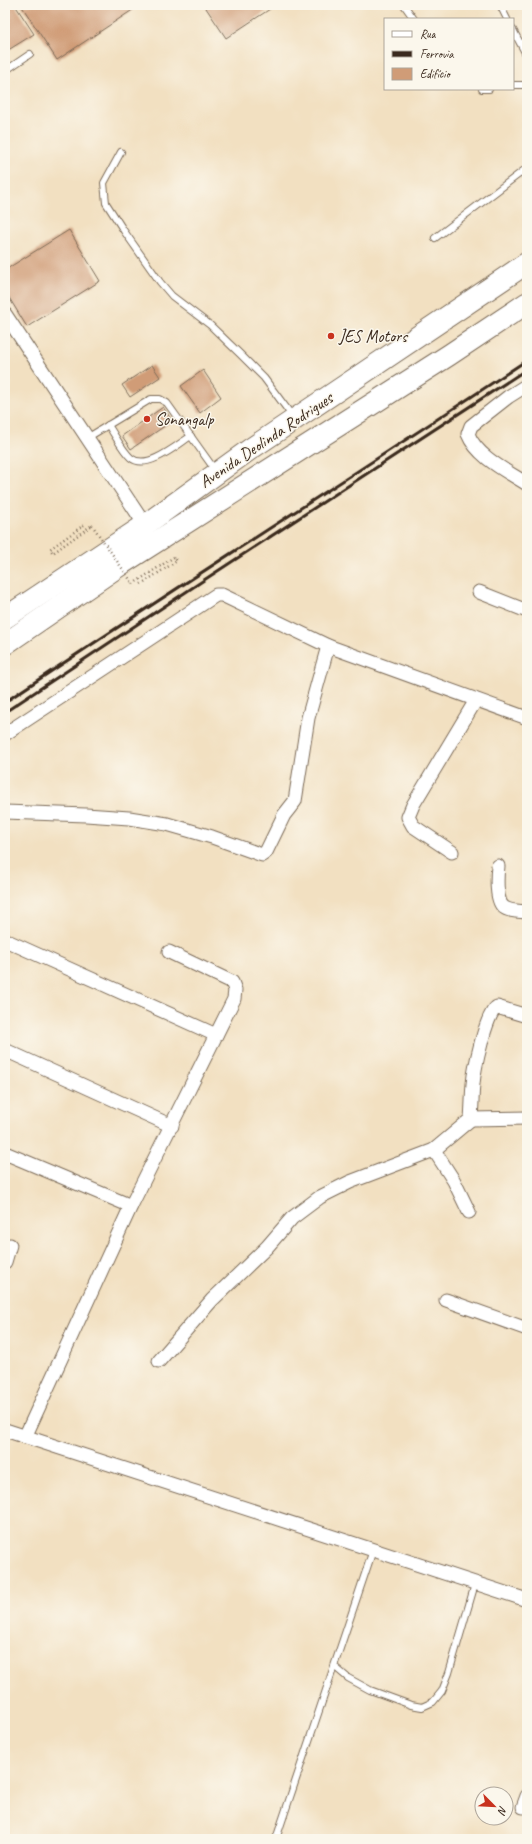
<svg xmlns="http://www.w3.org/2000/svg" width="532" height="1844" font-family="Caveat,sans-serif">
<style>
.building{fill:#d09c77}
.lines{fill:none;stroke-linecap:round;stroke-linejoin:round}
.service-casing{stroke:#7b6a57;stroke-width:8}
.minor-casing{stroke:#7b6a57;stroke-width:15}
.trunk-casing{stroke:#7b6a57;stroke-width:23}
.path{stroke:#7b6a57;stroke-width:2.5;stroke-dasharray:1 3;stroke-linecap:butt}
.service{stroke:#fff;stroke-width:6}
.minor{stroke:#fff;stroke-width:13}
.trunk{stroke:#fff;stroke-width:21}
.rail{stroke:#3b2a1e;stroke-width:3}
.path-bridge{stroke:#7b6a57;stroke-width:2.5;stroke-dasharray:1 3;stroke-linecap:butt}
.poi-dot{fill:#c8321e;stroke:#fbf7ec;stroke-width:1.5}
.labels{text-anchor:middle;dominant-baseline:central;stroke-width:3;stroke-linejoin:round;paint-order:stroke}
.poi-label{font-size:17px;fill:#3b2a1e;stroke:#fbf7ec;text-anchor:start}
.street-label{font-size:17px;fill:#3b2a1e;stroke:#fbf7ec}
</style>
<rect width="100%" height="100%" fill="#fbf7ec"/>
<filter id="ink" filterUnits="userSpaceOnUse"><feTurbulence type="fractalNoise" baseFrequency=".025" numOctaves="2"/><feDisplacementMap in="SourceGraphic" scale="8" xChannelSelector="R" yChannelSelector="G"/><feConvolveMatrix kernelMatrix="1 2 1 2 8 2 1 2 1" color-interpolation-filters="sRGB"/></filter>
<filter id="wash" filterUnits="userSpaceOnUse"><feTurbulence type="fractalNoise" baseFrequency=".012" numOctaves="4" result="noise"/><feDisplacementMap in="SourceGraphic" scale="16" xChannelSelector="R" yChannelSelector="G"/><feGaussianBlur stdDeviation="0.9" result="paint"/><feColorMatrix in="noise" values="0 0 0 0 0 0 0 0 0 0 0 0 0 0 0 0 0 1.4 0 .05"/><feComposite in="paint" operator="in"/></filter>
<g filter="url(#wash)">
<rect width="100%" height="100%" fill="#f2e0c1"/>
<g id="blocks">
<g class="building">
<path d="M5,5H15L34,34L5,52Z"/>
<path d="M21,5H140L57,60Z"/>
<path d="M204,5H276L226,38Z"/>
<path d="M69,230L100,281L27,327L5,291V270Z"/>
<path d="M152,365L160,377L130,397L122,385Z"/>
<path d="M203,370L221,397L200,413L181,386Z"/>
<path d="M163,407L172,421L131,449L122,436Z"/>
</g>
</g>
</g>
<g filter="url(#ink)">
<use href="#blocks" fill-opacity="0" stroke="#7b6a57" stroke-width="1"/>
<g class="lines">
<g class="service-casing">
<g id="service">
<path d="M404,5L414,19"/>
<path d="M500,5L507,19"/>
<path d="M513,30L527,56"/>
<path d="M5,71L30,54"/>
<path d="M513,85H527"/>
<path d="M482,89H489"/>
<path d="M121,152L104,183L106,203L124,231L160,282L172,296L210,325L240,354L264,378L293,417"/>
<path d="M435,238L527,168"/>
<path d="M108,425C115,435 122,450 131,458C147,471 177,445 191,436"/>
<path d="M87,438L151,399H160L167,403L215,470"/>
<path d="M335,1667L348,1678L370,1690L411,1705L422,1707L433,1702L442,1691L449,1673L475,1584"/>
<path d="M276,1839L373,1550"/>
</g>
</g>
<g class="minor-casing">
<g id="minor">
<path d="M5,314L145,525"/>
<path d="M527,385L508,397L471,426L468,434C477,457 507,471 527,484"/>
<path d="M479,592L527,611"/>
<path d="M5,734L216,595H222L328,646L527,718"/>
<path d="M5,812L86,815L129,818L167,824L212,837L262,855L266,852L284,815L295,801L308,718L328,646"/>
<path d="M452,852L413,826L408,817L413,805L476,700"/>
<path d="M498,866C497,875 495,903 505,908C511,912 521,911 527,912"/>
<path d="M5,940L216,1035"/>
<path d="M5,1050L172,1126"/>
<path d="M471,1119L527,1118"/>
<path d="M434,1150L454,1181L469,1212"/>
<path d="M5,1153L131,1206"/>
<path d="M5,1262L10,1245"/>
<path d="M446,1300L527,1329"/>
<path d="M159,1361L212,1300L267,1247L292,1218L320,1197L350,1182L434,1150L471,1119C472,1107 472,1095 473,1084C474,1071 486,1012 497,1007L527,1016"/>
<path d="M5,1430L527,1600"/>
<path d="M25,1437L131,1206L234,999L235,990L232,982L169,952"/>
<path d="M523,1807L527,1796"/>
</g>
</g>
<g class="trunk-casing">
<g id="trunk">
<path d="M5,618L145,525L249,450L527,263"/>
<path d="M5,644L123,563L449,355L527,303"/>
</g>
</g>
<g class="path">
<path d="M84,525L50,549L53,553L92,525"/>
<path d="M133,584L174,557L177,561L141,584"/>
</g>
<use href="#service" class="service"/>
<use href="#minor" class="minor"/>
<use href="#trunk" class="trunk"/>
<g class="rail">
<path d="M5,702C178,586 354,475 527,360"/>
<path d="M5,712L204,580L527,369"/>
</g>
<path class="path-bridge" d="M92,525L133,584"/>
</g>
</g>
<g class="poi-dot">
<circle cx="331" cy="336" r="4"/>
<circle cx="147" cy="419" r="4"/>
</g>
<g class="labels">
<g class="poi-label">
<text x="339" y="336">JES Motors</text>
<text x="155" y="419">Sonangalp</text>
</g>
<g class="street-label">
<text transform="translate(266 440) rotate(-34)">Avenida Deolinda Rodrigues</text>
</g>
</g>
<rect width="532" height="1844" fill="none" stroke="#fbf7ec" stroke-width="20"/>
<rect x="384" y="18" width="130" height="72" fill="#fbf7ec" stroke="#aea59a"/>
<rect x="392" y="31" width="20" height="6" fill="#ffffff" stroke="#aea59a"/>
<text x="420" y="38" font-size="12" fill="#3b2a1e">Rua</text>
<rect x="392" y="51" width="20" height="6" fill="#3b2a1e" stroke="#aea59a"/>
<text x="420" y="58" font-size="12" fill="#3b2a1e">Ferrovia</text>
<rect x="392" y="68" width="20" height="12" fill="#d09c77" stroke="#aea59a"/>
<text x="420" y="78" font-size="12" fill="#3b2a1e">Edifício</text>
<g transform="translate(494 1806) rotate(114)"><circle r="19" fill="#fbf7ec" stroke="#aea59a"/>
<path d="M0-3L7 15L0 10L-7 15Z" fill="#c8321e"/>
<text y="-6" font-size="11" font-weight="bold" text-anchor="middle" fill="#3b2a1e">N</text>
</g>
</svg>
